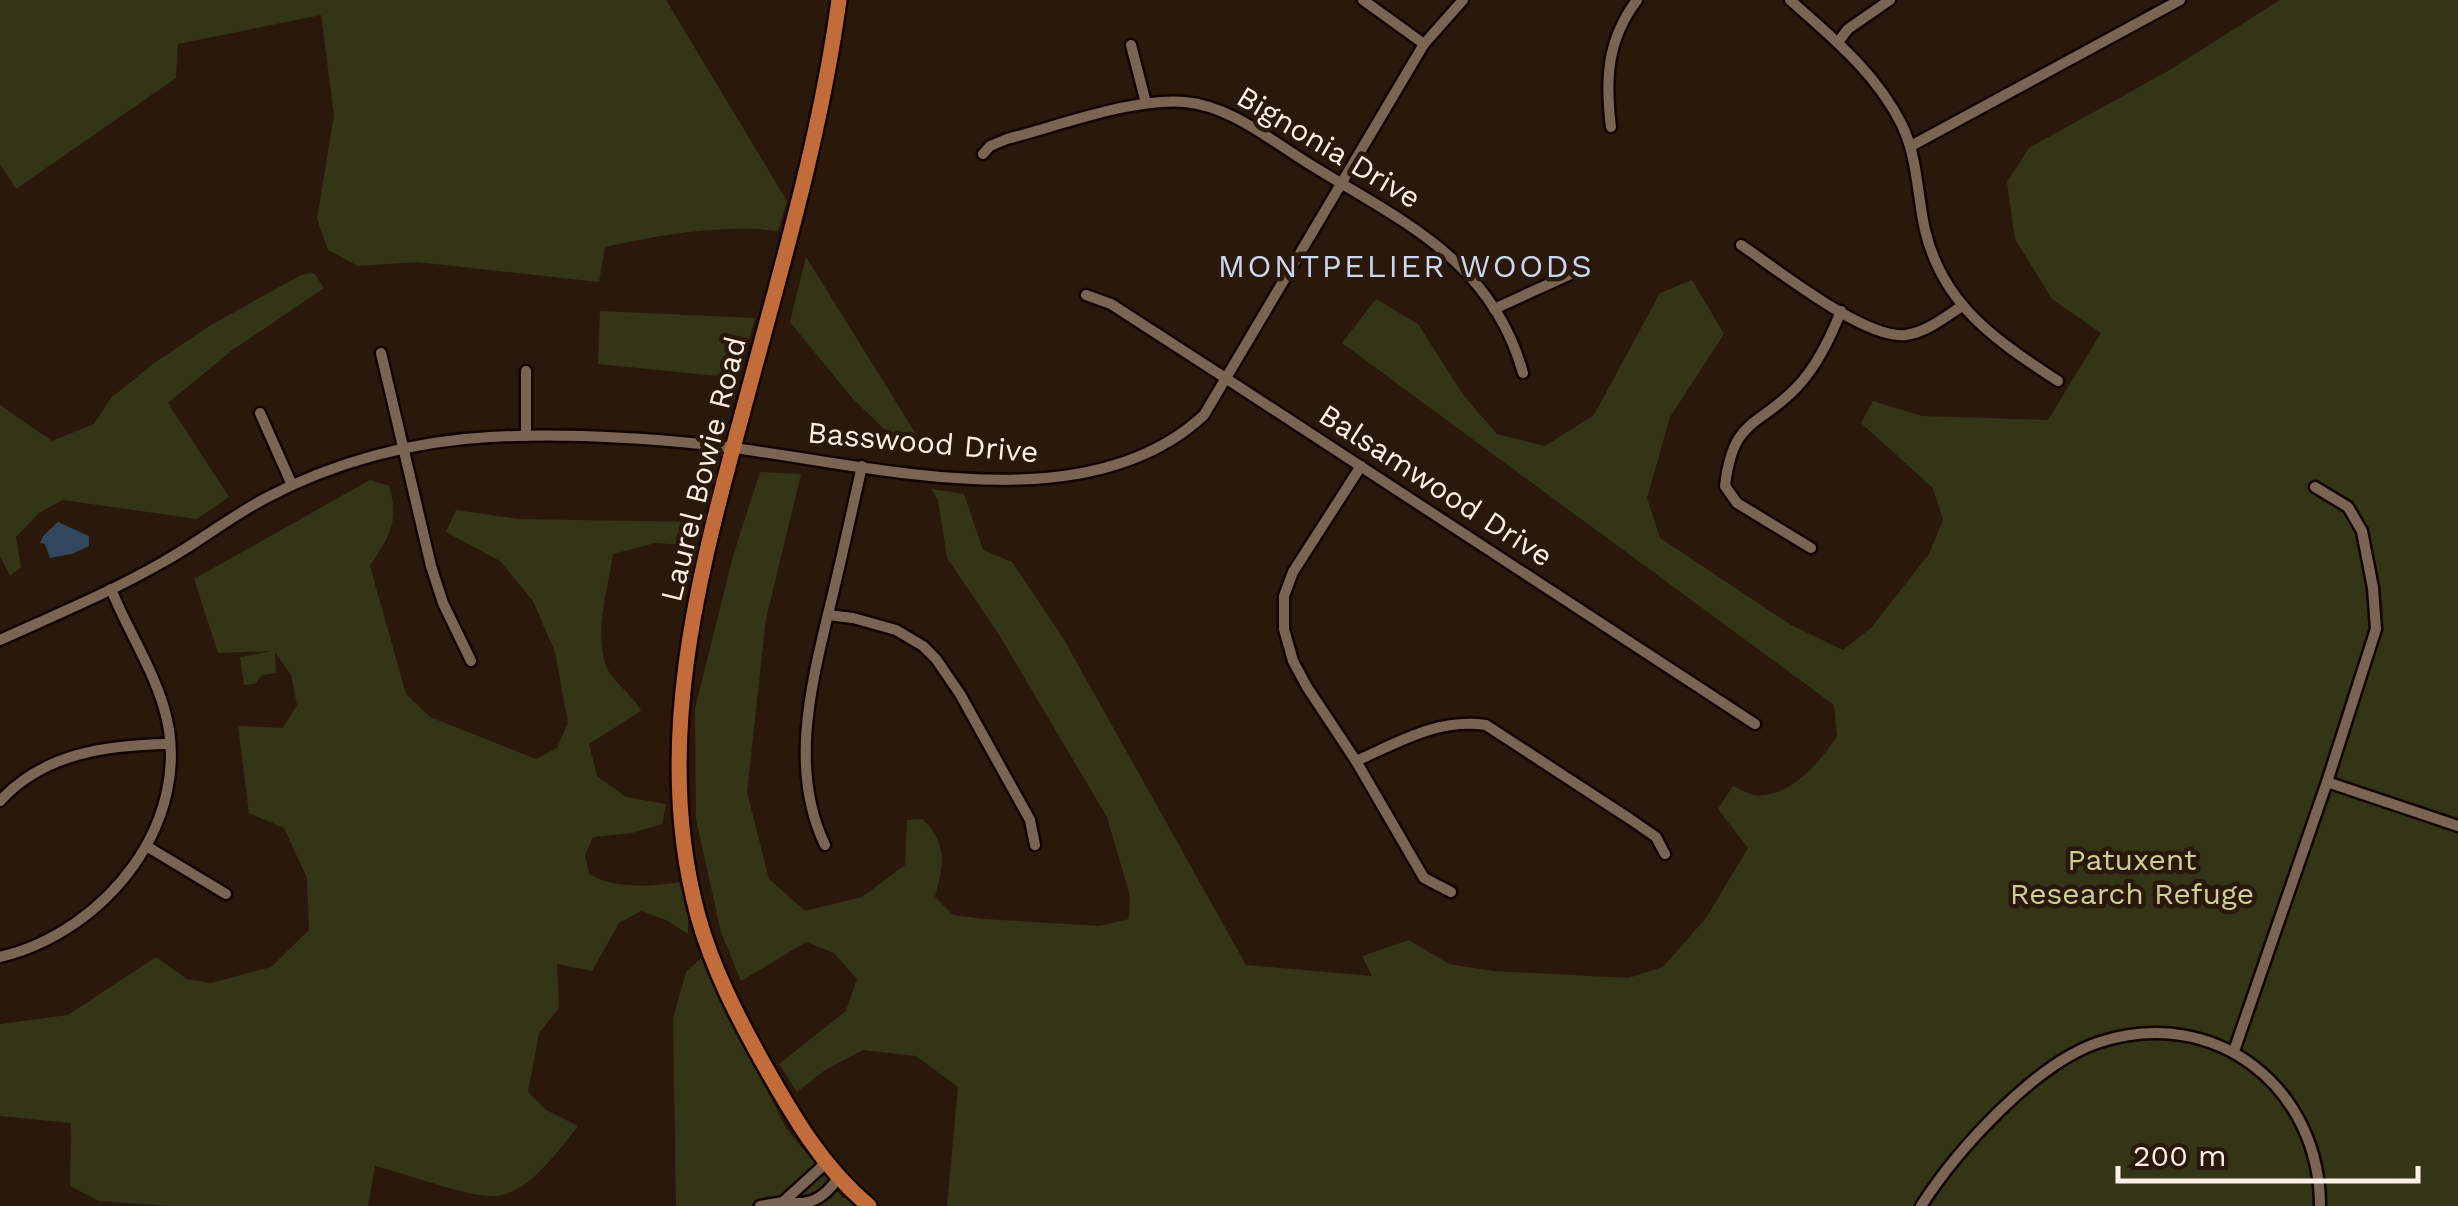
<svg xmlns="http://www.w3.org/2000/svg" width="2458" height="1206" font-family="'Work Sans',sans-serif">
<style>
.green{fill:#343517}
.water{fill:#32465d}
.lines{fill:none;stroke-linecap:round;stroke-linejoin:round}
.street-casing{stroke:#120400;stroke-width:15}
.primary-casing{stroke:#120400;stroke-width:20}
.street{stroke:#7a6554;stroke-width:10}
.primary{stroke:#c26c3b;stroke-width:15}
.labels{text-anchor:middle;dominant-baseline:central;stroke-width:9;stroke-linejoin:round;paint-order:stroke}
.street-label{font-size:30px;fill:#fdf1e7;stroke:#2a190a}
.park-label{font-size:30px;fill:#cccf95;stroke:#2a190a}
.neighbourhood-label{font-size:32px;letter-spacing:2.5px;fill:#cdd6f2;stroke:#2a190a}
</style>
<rect width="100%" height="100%" fill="#2a190a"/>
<g class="green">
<path d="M0,0H666L787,201L778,231C722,224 660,235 605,247L599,282L417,262L358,266L328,250L317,219L334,115L321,15L178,44L176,78L16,189L0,164Z"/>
<path d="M2280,0H2458V1206H947L958,1087L916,1056L863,1050L825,1070L797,1092L779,1064L846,1011L857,979L834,953L806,942L741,981L721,932L696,819L695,709L733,556L760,472L801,474L766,619L747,792L769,879L805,911L862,897L905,865L907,820L923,819C948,847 944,862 935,897L953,915L985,919L1099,926L1129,919L1130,896L1107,817L998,633L947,558L938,500L931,489L964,494L983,550L1012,562L1063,638L1246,965L1372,976L1362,956L1409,940L1449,964L1493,971L1628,978L1663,967L1706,918L1748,848L1718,809L1733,786C1739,789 1748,794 1755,795C1791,798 1820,762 1837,736L1834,705L1342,343L1376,299L1418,324L1464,396L1497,434L1545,446L1594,415L1660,293L1692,280L1724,334L1670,417L1647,498L1660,538L1791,625L1843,650L1871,628L1929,554L1943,520L1933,488L1861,423L1873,401L1922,416L2048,420L2101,333L2052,299L2015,239L2007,182L2029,148L2168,71Z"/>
<path d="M806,257L924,447L904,448L853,399L790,322Z"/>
<path d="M314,273L324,288L231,351L168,403L229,497L197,519L63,500L40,512L16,537L21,567L10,576L0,556V405L52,441L94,424L111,398L153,364L211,325L301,275Z"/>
<path d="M600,311L755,318L738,378L598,364Z"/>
<path d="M370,480L389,486C400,522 389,536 370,566L406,694L430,717L536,759L557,748L568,723L555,652L533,601L500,561L446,532L456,510L518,519L698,522L685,545L655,543L613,554C608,588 594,632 606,666C611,680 633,695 641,711L589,744L597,776L626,797L666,804L662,824L632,833L593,837L585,855L589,874C614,889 651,887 679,882L688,907V934L666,920L641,911L619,923L592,971L557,964L559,1008L539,1033L528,1092L546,1110L578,1126C559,1150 529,1193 496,1196C468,1198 405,1173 375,1166L368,1206H168L99,1201L70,1186L71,1123L0,1116V1024L68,1015L156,957L187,979L211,983L271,967L309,930L307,878L284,828L249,813L238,726L283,728L297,705L291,675L275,652L276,673L262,675L255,684L244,685L240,657L272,651L218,653L194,579Z"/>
<path d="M701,958L786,1128L843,1198L849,1196L862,1206H676L673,1018L686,972Z"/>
</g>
<path class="water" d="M58,522L89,536V546L72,554L50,558L45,544L40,543L43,536Z"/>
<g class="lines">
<g class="street-casing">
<g id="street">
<path d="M1363,0L1424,44"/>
<path d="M1790,0C1833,38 1876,73 1902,125C1918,159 1917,195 1925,230C1943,306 1997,341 2058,381"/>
<path d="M1838,42L1848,29L1890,0"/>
<path d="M1131,45L1146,103"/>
<path d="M1611,127C1605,79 1607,40 1637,0"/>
<path d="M1911,146L2180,0"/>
<path d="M983,154L990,146L1007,139C1058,126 1135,97 1185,102C1230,106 1269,139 1306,162C1399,220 1491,258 1523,373"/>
<path d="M1741,245C1777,269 1865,340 1906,335C1927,332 1945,317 1962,306"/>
<path d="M1086,295L1111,304L1227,379L1755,724"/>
<path d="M1494,309L1571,274"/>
<path d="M381,353L431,566L443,603L471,661"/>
<path d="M260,413L292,485"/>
<path d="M526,436V371"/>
<path d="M1361,466L1293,572L1284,596V629L1293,661L1307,687L1356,761L1424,878L1451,892"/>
<path d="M1811,548L1737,503L1725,486C1733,417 1758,428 1797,387C1817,366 1830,339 1841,311"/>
<path d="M828,615L853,618L896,630L923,646L936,659L960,694L1030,820L1035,845"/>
<path d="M0,640C55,615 111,592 163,562C199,542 230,517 266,498C334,462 413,441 490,437C560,433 632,437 701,444C853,459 1080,531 1204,415L1424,44L1463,0"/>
<path d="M1356,761C1399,742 1438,718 1486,725L1630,819L1656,837L1665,854"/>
<path d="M2327,782L2458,826"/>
<path d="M0,801C44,753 107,745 169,744"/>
<path d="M825,845C789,770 811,686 829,610C841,562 851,514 862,466"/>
<path d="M148,847L226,894"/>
<path d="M0,957C106,932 197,819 164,708C152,667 127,629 111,589"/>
<path d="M2234,1051L2327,782L2376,629L2373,588L2362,531L2348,507L2315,487"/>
<path d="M826,1163L783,1202C809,1206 823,1200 838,1178"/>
<path d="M760,1206L783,1202"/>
<path d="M1921,1206C1957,1150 2035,1063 2100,1042C2216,1005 2320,1088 2320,1206"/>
</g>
</g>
<g class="primary-casing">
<path id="primary" d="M839,0C820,140 779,275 743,411C698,576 652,747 698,916C712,967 737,1016 762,1061C792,1114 821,1166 869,1206"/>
</g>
<use href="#street" class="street"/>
<use href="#primary" class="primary"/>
</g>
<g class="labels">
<g class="street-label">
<text transform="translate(1329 147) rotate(31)">Bignonia Drive</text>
<text transform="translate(923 442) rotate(5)">Basswood Drive</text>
<text transform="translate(703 469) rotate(-76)">Laurel Bowie Road</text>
<text transform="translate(1436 485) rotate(33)">Balsamwood Drive</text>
</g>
<g class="park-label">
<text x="2132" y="859">Patuxent<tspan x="2132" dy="34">Research Refuge</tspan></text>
</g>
<g class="neighbourhood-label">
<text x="1406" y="266">MONTPELIER WOODS</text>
</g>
</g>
<path d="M2118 1166v15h300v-15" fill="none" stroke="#fdf1e7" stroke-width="5"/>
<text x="2133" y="1166" font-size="30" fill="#fdf1e7" stroke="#2a190a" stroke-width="8" paint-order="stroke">200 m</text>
</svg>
